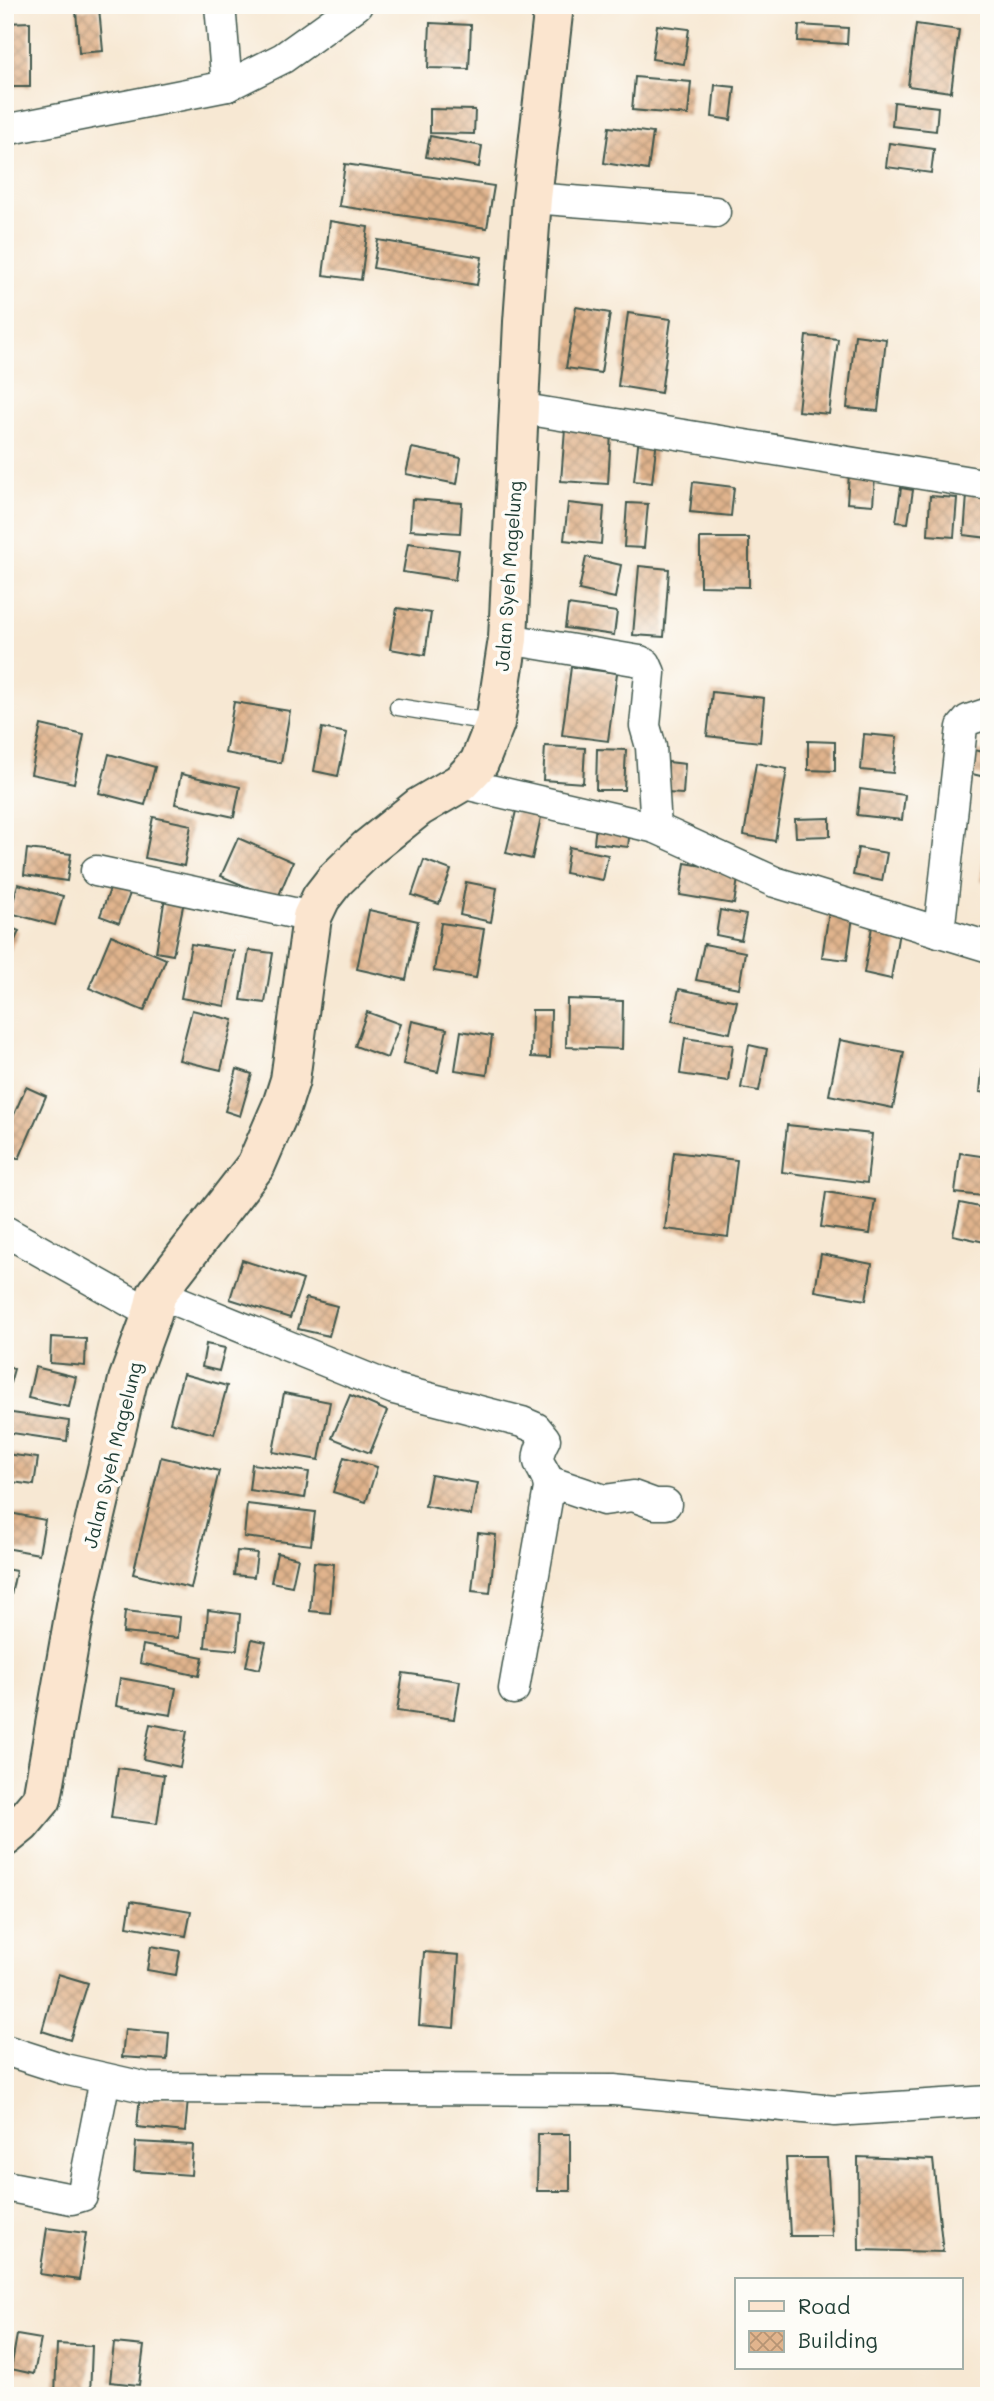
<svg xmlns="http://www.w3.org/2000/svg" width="994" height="2401" font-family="Mali,sans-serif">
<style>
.building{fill:url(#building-cross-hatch)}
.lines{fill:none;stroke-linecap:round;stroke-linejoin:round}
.lane-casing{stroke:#3f574c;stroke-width:19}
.street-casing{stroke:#3f574c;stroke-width:33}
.secondary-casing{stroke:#3f574c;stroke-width:42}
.lane{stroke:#fff;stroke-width:16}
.street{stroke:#fff;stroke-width:30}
.secondary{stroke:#fbe5cf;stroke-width:38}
.labels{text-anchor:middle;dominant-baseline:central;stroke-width:7;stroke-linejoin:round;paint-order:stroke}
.street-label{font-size:19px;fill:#1f3d34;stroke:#fdfcf7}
</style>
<defs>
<pattern id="building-cross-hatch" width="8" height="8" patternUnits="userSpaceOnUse" patternTransform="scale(1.75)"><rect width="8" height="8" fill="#e1b48d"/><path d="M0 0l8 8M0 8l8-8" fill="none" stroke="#b69474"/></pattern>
</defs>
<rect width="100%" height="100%" fill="#fdfcf7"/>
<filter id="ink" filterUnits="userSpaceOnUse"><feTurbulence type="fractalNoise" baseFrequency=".0143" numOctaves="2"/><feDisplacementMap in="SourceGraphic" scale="14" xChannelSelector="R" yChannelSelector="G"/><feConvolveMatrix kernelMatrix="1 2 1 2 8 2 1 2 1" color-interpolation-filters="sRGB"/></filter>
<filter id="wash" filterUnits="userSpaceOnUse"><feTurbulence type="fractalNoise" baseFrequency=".00686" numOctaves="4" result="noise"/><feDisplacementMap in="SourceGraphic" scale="28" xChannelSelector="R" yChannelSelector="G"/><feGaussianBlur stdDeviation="1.57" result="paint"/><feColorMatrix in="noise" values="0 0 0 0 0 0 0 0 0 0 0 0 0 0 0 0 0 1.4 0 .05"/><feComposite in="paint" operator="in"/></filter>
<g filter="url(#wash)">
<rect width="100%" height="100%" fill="#f7e8d3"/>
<g id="blocks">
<g class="building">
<path d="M470,5H517L516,12L470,9Z"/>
<path d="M99,8L103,51L79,53L76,10Z"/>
<path d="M30,22V87H5V23Z"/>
<path d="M430,23L471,25L469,69L428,68Z"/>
<path d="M916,24L959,30L951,92L908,86Z"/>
<path d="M657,25L689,29L684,64L652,59Z"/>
<path d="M799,25L848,28L847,44L798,41Z"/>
<path d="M635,77L691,82L688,115L632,110Z"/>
<path d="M715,85L735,87L731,120L712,117Z"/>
<path d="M894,102L938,107L936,131L892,126Z"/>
<path d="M430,109L475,110L474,134L430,133Z"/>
<path d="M609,127L653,133L648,170L604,163Z"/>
<path d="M430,136L482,146L479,167L426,157Z"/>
<path d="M889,143L934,149L931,173L886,167Z"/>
<path d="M345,164L494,186L487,228L339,206Z"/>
<path d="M330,221L368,227L361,280L323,275Z"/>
<path d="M378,240L482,257L477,285L373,268Z"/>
<path d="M576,307L610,313L601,373L566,368Z"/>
<path d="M628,313L671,319L661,393L618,386Z"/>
<path d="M855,335L886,339L878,411L847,408Z"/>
<path d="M806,336L838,339L829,414L798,411Z"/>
<path d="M565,429L611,433L608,484L561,481Z"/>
<path d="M639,436L657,438L652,483L634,481Z"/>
<path d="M412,448L461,458L457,484L406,474Z"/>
<path d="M849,473L875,475L873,505L847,503Z"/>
<path d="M693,482L734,487L731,516L690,512Z"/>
<path d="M901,488L913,490L908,523L896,522Z"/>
<path d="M967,495L989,496V538L964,535Z"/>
<path d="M930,496L957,498L954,537L928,535Z"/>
<path d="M412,499L462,503L460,533L410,530Z"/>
<path d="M568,503L604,507L601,544L564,540Z"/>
<path d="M627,503L648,504L644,548L624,547Z"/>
<path d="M700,538H749V587L700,586Z"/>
<path d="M408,543L459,550L455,580L403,572Z"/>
<path d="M586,557L621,565L615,598L579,590Z"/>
<path d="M639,566L669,569L664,637L633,635Z"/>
<path d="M568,605L617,612L614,635L565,628Z"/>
<path d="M397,608L431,613L425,655L390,649Z"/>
<path d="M571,667L617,673L608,741L562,735Z"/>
<path d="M712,692L764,698L760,742L707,736Z"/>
<path d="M234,702L290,711L281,763L225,753Z"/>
<path d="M41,725L84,735L74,783L31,774Z"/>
<path d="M322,728L347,733L338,776L314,771Z"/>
<path d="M864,734L897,737L893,773L861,770Z"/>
<path d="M808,741L835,742V771L808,770Z"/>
<path d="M545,746L585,748L583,783L543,780Z"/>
<path d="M597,749L626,750L624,790H596Z"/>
<path d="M974,750L989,753V778L968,773Z"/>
<path d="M109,754L155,767L145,805L99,793Z"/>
<path d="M668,762L685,764L683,794L666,793Z"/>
<path d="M756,763L787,769L775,841L744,835Z"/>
<path d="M181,774L240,787L234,817L175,804Z"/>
<path d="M860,789L905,795L902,820L857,815Z"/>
<path d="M516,811L541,817L532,859L506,853Z"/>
<path d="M153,817L191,825L184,866L145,858Z"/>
<path d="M830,818V836L796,837L795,819Z"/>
<path d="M596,825L630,829L628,847L594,843Z"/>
<path d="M238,838L293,862L277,900L221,876Z"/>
<path d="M569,847L608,855L603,880L565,873Z"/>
<path d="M985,847H989V882L980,881Z"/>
<path d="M858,848L887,853L882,881L853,875Z"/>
<path d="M27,849L71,854L67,881L24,875Z"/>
<path d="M424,860L451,870L439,904L412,895Z"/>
<path d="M685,863L739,872L734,904L680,895Z"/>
<path d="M113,881L132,888L119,923L100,916Z"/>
<path d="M466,882L497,888L491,922L460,915Z"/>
<path d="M18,884L63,896L55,925L10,913Z"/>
<path d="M165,897L184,901L173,955L156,952Z"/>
<path d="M830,905L854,909L847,960L822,957Z"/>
<path d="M369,910L418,921L406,980L357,969Z"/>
<path d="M720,910L746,915L741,940L716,935Z"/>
<path d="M873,921L900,926L891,979L864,973Z"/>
<path d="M441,923L484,929L476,978L434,971Z"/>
<path d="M5,925L19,931L5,963Z"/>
<path d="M111,935L166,959L144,1011L89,988Z"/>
<path d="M191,944L234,951L225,1006L181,998Z"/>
<path d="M704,944L745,952L739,988L696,980Z"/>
<path d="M249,950L273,953L265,1003L241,1000Z"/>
<path d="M679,989L737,1001L730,1033L672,1021Z"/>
<path d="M567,999L623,1001L622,1049L566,1047Z"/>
<path d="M192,1010L233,1020L221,1070L179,1060Z"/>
<path d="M532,1010H551L550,1058L531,1057Z"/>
<path d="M367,1012L400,1024L387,1058L355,1046Z"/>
<path d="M412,1021L447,1029L438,1072L403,1064Z"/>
<path d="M461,1031L492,1036L487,1075L455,1070Z"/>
<path d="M685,1038L733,1045L728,1081L680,1074Z"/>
<path d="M840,1040L904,1052L893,1108L829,1095Z"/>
<path d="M749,1045L767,1049L759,1091L741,1088Z"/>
<path d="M983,1060H989V1093L980,1092Z"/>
<path d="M237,1069L252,1074L240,1116L225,1111Z"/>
<path d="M26,1087L46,1096L19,1159L5,1152V1135Z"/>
<path d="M787,1125L872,1134L867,1183L782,1172Z"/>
<path d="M674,1152L737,1160L728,1237L665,1229Z"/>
<path d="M960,1153L988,1157L983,1196L955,1193Z"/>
<path d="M826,1192L875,1200L870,1234L821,1227Z"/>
<path d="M960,1203L989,1209V1243L953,1235Z"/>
<path d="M821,1254L872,1264L866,1300L815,1291Z"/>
<path d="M242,1260L303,1280L290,1318L230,1299Z"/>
<path d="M306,1298L337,1306L329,1336L298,1329Z"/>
<path d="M51,1337L86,1339L85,1366L50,1363Z"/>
<path d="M206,1344L225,1348L219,1371L202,1367Z"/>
<path d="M5,1366L14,1369L6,1397H5Z"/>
<path d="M35,1367L76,1377L69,1407L28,1398Z"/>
<path d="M183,1374L227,1386L214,1434L170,1422Z"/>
<path d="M284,1393L330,1402L319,1460L273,1452Z"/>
<path d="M350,1395L387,1411L370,1453L332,1438Z"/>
<path d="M5,1412L69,1421L67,1441L5,1432Z"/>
<path d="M5,1454L38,1458L34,1485L5,1481Z"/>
<path d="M161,1457L219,1471L191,1588L133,1574Z"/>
<path d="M344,1457L377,1467L366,1502L333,1492Z"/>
<path d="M252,1464L309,1472L305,1498L249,1490Z"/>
<path d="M431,1475L477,1483L471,1515L425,1506Z"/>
<path d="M247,1504L315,1512L311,1545L244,1537Z"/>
<path d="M5,1512L45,1520L39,1554L5,1548Z"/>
<path d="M478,1533L496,1535L490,1593L472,1591Z"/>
<path d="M237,1551L257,1553L254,1577L234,1575Z"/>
<path d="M277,1553L298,1558L292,1586L271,1582Z"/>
<path d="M314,1562L334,1564L330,1613L310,1611Z"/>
<path d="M5,1569L16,1571L9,1605L5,1604Z"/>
<path d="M208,1610L240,1614L237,1650L205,1647Z"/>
<path d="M125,1611L180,1617L178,1638L123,1633Z"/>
<path d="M252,1639L266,1642L260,1669L246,1666Z"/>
<path d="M143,1645L203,1657L199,1676L140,1663Z"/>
<path d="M403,1673L460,1681L454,1719L397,1711Z"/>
<path d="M120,1678L176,1688L171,1715L116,1706Z"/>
<path d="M150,1724L187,1731L180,1767L143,1759Z"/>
<path d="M118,1768L164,1775L157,1824L111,1818Z"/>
<path d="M131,1901L191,1911L186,1936L127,1926Z"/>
<path d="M151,1946L180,1951L176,1975L147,1970Z"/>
<path d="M424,1952L459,1955L454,2028L419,2025Z"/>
<path d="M58,1974L88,1983L70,2040L42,2031Z"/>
<path d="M125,2029L169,2033L167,2060L122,2057Z"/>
<path d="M140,2095L188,2099L185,2132L137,2127Z"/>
<path d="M538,2134H570V2191H537Z"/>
<path d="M136,2142L193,2145L191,2175L134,2171Z"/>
<path d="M858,2157L933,2160L943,2252L859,2250Z"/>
<path d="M786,2158H827L832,2236H790Z"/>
<path d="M47,2228L86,2233L79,2280L40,2274Z"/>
<path d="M17,2335L41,2339L34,2374L11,2369Z"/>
<path d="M114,2343L144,2346L139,2385L110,2382Z"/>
<path d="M57,2344L92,2346L90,2396H55Z"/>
<path d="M7,2389L41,2392L40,2396H7Z"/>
</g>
</g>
</g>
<g filter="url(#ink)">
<use href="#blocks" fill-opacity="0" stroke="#3f574c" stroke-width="2"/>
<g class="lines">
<g class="lane-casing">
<path id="lane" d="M398,707L495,723"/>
</g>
<g class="street-casing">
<g id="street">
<path d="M220,5L227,86"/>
<path d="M5,130L227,86L283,58L357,5"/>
<path d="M532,198L715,212"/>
<path d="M518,408L989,485"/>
<path d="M508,639L640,661L646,664L650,673L645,726L651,747L656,828"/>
<path d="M460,783L656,828L775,882L989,947"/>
<path d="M96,871L312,917"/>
<path d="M939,932L962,727L968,720L989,713"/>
<path d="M5,1231L152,1314"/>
<path d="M157,1293L394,1389L522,1422L536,1428L545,1439C529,1469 547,1463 549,1488L514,1689"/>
<path d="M548,1481L604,1500L633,1496L655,1504H666"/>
<path d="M5,2050L64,2069L148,2088L614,2090L835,2111L989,2101"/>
<path d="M5,2186L72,2199L82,2196L105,2079"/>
</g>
</g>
<g class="secondary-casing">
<path id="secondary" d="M5,1837L21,1824L42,1799L79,1588L128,1380L152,1314L157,1293L256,1165L282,1105L290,1080L312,917L321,898L335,880L368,848L419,807L460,783L479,763L495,723L508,639L523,322L532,198L554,5"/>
</g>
<use href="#lane" class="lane"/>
<use href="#street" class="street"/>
<use href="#secondary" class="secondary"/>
</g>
</g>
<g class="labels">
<g class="street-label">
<text transform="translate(508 576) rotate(-86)">Jalan Syeh Magelung</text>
<text transform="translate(112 1455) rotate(-76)">Jalan Syeh Magelung</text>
</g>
</g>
<rect width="994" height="2401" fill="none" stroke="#fdfcf7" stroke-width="28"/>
<rect x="735" y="2278" width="228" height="91" fill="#fdfcf7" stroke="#a4b0a9" stroke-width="2"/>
<rect x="749" y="2301" width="35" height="10" fill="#fbe5cf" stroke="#a4b0a9" stroke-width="2"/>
<text x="798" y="2314" font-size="21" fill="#1f3d34">Road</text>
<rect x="749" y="2331" width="35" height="21" fill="url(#building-cross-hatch)" stroke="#a4b0a9" stroke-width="2"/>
<text x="798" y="2348" font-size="21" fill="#1f3d34">Building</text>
</svg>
